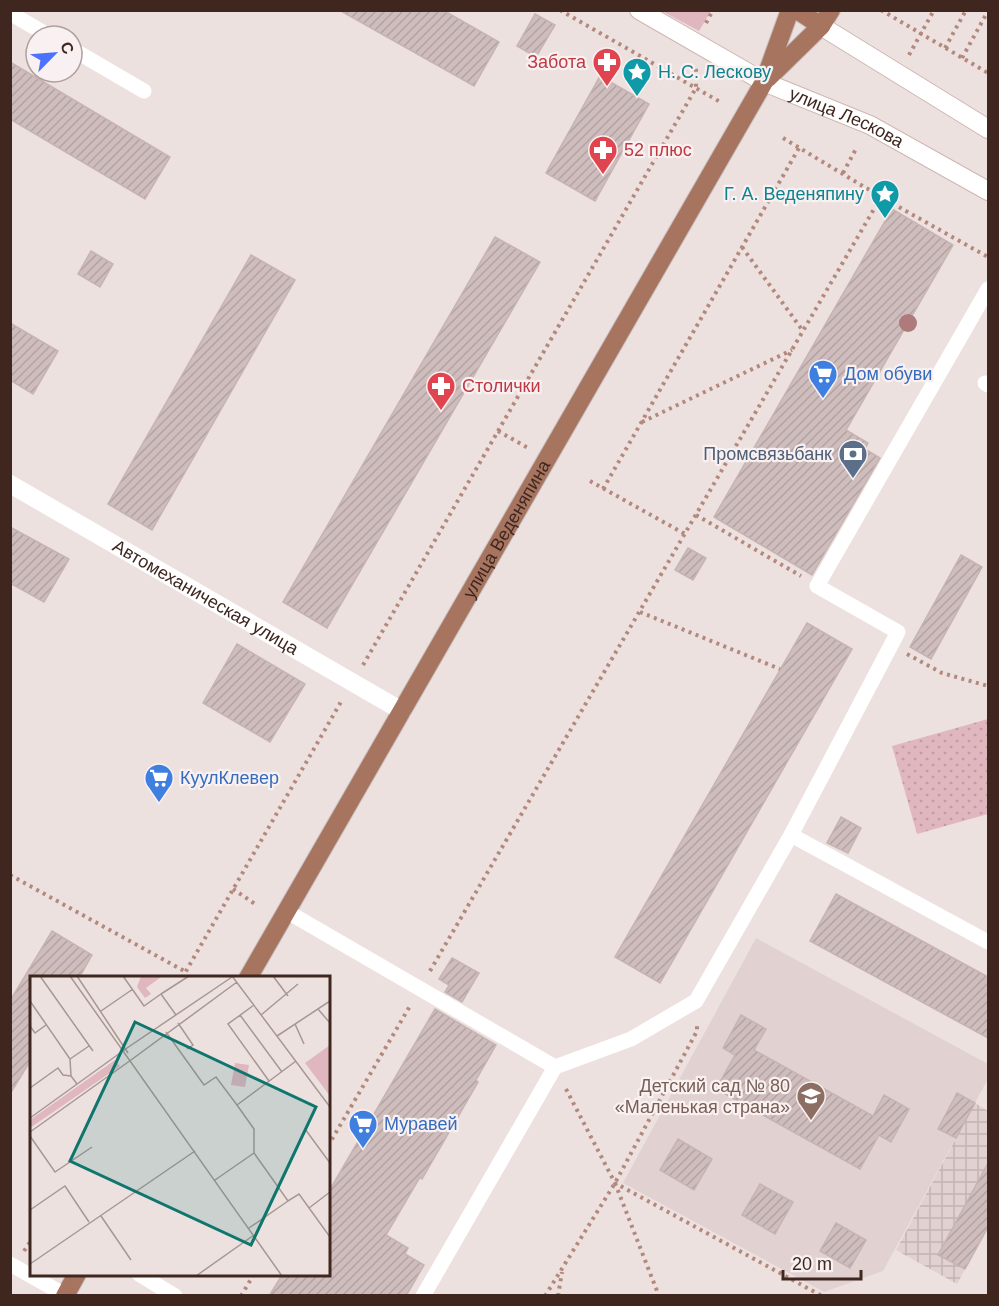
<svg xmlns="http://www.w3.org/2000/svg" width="999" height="1306" font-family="Helvetica,sans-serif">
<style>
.built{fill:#e1d2d1}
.industrial{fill:url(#industrial-grid)}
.grass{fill:url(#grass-tufts)}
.park{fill:url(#park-dots)}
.building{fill:url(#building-hatch);stroke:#c7b4b2;stroke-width:1.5}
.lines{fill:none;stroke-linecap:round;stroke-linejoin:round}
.secondary-casing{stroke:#ceb7b2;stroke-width:20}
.primary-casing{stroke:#c5bebc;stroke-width:20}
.path{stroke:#b4897d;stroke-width:4;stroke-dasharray:3 4.5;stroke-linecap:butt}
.lane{stroke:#fff;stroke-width:15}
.street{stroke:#fff;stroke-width:18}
.secondary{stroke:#fff;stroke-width:18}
.primary{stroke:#a77460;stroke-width:18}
.tree{fill:#ae7a7c}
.labels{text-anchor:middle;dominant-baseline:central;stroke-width:4.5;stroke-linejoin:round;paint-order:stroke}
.health-label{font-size:18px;fill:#be3a42;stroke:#f9f1f1;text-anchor:start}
.culture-label{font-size:18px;fill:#0d838f;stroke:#f9f1f1;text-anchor:start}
.street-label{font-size:18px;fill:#3f271f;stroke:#f9f1f1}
.shop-label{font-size:18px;fill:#366cbe;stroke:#f9f1f1;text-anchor:start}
.service-label{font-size:18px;fill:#4e5e75;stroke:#f9f1f1;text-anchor:end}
.education-label{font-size:18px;fill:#785e54;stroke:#f9f1f1;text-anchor:end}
.inset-road{fill:none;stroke:#a79793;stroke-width:1.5}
.view{fill:#0f766e;fill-opacity:0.15;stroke:#0f766e;stroke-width:3}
.inset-edge{fill:none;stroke:#3f271f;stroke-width:3}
</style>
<defs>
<pattern id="industrial-grid" width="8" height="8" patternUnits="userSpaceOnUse" patternTransform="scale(1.5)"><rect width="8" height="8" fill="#e1d2d1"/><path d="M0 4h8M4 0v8" fill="none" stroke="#c2b4b3"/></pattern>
<pattern id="grass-tufts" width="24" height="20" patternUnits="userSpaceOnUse" patternTransform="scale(1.5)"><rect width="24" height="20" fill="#e0b6bf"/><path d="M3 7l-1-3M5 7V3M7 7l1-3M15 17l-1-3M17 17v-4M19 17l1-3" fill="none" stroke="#c19ca4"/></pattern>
<pattern id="park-dots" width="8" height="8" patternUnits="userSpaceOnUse" patternTransform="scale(1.5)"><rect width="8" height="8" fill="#e0b6bf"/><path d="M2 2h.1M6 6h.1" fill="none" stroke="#c19ca4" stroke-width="1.8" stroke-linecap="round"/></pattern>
<pattern id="building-hatch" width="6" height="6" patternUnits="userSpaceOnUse" patternTransform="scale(1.5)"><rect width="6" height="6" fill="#cebdbc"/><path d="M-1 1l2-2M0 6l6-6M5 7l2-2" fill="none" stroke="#b2a2a1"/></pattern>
</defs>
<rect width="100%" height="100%" fill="#ede1e0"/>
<path class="built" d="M756,938L988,1064V1079L883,1271L824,1292L623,1183Z"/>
<path class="industrial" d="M975,1103L988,1111V1227L957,1284L896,1250Z"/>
<path class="grass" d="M662,11L711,10V11L699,31Z"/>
<path class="park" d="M988,719V814L917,834L892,746Z"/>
<g class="building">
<path d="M339,10H443L499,42L474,86Z"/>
<path d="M535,14L555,25L536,57L517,46Z"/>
<path d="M10,62L170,157L145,199L10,119Z"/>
<path d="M600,76L649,104L595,201L546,173Z"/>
<path d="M892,209L953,245L846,430L868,443L865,449L880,458L812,575L714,517Z"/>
<path d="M495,237L540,262L327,628L283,602Z"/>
<path d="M91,251L113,264L100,287L78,274Z"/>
<path d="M251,255L295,280L152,530L108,504Z"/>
<path d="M10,323L58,351L33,394L10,380Z"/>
<path d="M10,527L69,559L44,602L10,583Z"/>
<path d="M688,548L706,558L693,580L675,570Z"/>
<path d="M961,555L982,567L931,659L910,647Z"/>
<path d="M807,623L852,649L660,983L615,957Z"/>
<path d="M237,644L305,684L270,742L203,703Z"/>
<path d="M841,817L861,828L848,853L827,843Z"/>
<path d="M836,894L988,977V1038L810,941Z"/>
<path d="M52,931L92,955L79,978H32V1058L10,1094V1001Z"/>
<path d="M452,958L479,973L462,1002L445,992L449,985L439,979Z"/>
<path d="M435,1009L496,1045L476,1080L478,1082L422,1179L420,1177L386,1235L408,1248L405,1254L424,1265L406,1296H269L282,1275H328V1193Z"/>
<path d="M741,1015L766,1029L754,1050L873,1116L884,1095L909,1109L891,1142L879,1135L860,1169L716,1089L735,1055L723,1048Z"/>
<path d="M957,1093L975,1103L956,1138L938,1129Z"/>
<path d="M678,1139L712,1159L694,1190L660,1170Z"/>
<path d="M988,1163V1227L965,1269L938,1255Z"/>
<path d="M760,1184L793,1202L775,1234L742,1215Z"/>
<path d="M836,1223L866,1240L850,1268L820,1251Z"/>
</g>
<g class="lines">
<g class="secondary-casing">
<g id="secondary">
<path id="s2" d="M639,10L764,82L870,125L988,191"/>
<path d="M821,26L988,129"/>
</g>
</g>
<g class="primary-casing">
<g id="primary">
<path d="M797,10L821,26"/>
<path d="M768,78L821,26L831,10"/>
<path id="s3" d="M248,978L764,82L790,10"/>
<path d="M65,1296L77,1274"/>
</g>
</g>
<g class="path">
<path d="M560,10L722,103"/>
<path d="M881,10L988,73"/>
<path d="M706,23L713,10"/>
<path d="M945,48L966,10"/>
<path d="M909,55L934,10"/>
<path d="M962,58L988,11"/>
<path d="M783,138L881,197L988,257"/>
<path d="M843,173L857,147"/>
<path d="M742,247L803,331"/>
<path d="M642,422L792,350"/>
<path d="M498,431L530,449"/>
<path d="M590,481L685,534"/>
<path d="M603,489L799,148"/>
<path d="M696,515L801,576"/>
<path d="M640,612L780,669"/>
<path d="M907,654L942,673L988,686"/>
<path d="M363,665L696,88V66"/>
<path d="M10,875L186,972"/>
<path d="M233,889L255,904"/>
<path d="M430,971L881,197"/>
<path d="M182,978L342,700"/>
<path d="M566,1089L615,1183L822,1296"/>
<path d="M328,1146L410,1006"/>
<path d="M615,1183L659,1296"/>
<path d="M24,1251L32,1239"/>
<path d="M241,1296L254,1274"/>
<path d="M545,1296L615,1183L697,1031V1025"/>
<path d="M558,1296L562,1272"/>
</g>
<g class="lane">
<path d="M10,13L49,36"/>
<path d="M72,49L144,91"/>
<path d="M985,383L988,385"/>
<path d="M791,835L988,942"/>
<path d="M286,911L555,1067"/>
<path d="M10,1264L65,1295"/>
<path d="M139,1274L175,1296"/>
<path d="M423,1296L555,1067L631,1039L696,1001L791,835L898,632L817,586L988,289"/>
</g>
<path class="street" id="s1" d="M10,484L402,711"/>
<use href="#secondary" class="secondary"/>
<use href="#primary" class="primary"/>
</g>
<circle class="tree" cx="908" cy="323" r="9"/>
<defs>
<g id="pharmacy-pin" transform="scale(1.5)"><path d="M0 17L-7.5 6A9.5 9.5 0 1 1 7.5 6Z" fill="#e0444e" stroke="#f9f1f1"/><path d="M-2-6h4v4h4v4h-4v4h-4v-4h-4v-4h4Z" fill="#fff"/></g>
<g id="sight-pin" transform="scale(1.5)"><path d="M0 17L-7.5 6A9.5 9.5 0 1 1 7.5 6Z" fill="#0f9aa8" stroke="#f9f1f1"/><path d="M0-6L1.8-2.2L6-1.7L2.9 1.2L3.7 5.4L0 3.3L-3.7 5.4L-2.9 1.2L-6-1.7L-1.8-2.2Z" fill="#fff"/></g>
<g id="supermarket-pin" transform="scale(1.5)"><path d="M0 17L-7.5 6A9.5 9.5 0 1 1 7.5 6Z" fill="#3f7fe0" stroke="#f9f1f1"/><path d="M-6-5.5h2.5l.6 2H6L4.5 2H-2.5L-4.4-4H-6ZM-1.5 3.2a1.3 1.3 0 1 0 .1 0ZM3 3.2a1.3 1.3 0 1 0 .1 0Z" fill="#fff"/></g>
<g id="bank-pin" transform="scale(1.5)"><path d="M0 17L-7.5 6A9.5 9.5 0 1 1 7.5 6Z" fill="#5c6f8a" stroke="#f9f1f1"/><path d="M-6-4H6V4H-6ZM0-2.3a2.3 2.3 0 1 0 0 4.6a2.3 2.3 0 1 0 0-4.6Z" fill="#fff"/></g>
<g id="school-pin" transform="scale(1.5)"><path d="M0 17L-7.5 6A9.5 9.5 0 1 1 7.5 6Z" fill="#8d6e63" stroke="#f9f1f1"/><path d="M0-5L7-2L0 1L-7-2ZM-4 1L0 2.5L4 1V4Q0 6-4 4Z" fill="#fff"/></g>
</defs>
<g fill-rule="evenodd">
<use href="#pharmacy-pin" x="607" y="62"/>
<use href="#sight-pin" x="637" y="72"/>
<use href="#pharmacy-pin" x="603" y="150"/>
<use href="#sight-pin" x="885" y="194"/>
<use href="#supermarket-pin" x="823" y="374"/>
<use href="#pharmacy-pin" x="441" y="386"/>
<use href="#bank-pin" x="853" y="454"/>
<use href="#supermarket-pin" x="159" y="778"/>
<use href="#school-pin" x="811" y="1096"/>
<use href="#supermarket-pin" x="363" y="1124"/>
</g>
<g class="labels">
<g class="health-label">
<text x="586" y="62" text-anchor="end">Забота</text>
<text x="624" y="150">52 плюс</text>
<text x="462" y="386">Столички</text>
</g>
<g class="culture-label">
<text x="658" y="72">Н. С. Лескову</text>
<text x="864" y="194" text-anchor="end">Г. А. Веденяпину</text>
</g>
<g class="street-label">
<text stroke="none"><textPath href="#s2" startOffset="234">улица Лескова</textPath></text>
<text stroke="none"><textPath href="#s3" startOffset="518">улица Веденяпина</textPath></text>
<text stroke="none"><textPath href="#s1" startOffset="226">Автомеханическая улица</textPath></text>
</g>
<g class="shop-label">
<text x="844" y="374">Дом обуви</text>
<text x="180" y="778">КуулКлевер</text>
<text x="384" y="1124">Муравей</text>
</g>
<g class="service-label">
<text x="832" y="454">Промсвязьбанк</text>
</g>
<g class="education-label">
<text x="790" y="1086">Детский сад № 80<tspan x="790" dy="21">«Маленькая страна»</tspan></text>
</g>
</g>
<g transform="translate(30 976)">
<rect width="300" height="300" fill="#ede1e0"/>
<path d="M300,69V120L275,87ZM85,84L90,90L0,152V144Z" fill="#e0b6bf"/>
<path d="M111,0L131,1L116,12L121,18L115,22L107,11ZM205,87L219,89L215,111L201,109Z" fill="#e0b6bf"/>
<path class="inset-road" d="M10,0L63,75M40,0L252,300M47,0L98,77M93,0L114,30L131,18L146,39M202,0L300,131M243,0L258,20M131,18L159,0M0,25L40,83L41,100L47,108M224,29L198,48L239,105M288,33L300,47M71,35L103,13M210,39L252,96M231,39L268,8M148,47L163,69L157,73M265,48L274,68M0,50L5,57L16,49M136,56L174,109L186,101L207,129L224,153V177L258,225L269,218L300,261M247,60L300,25M97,72L202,1M40,83L59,70M101,84L207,6M0,112L28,92L33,99L41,100M207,129L266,85M0,142L97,72M275,153L300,187M0,156L101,84M0,160L25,196L62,171M185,204L224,177M279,232L300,216M0,234L35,210L59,246M71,240L101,284M219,252L258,225M0,288L165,175M166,300L224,259"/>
<path class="view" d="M105,46L286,131L221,269L40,185Z"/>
<rect width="300" height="300" class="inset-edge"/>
</g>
<rect width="999" height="1306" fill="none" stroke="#3f271f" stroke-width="24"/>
<g transform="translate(54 54) rotate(65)"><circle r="28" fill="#f9f1f1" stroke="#afa09d" stroke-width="1.5"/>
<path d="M0-4.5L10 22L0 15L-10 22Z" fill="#4c73ff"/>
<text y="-9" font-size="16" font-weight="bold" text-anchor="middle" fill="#3f271f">С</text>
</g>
<path d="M783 1270v9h78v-9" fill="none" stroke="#3f271f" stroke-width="3"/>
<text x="792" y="1270" font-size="18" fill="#3f271f" stroke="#f9f1f1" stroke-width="4.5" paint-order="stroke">20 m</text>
</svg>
